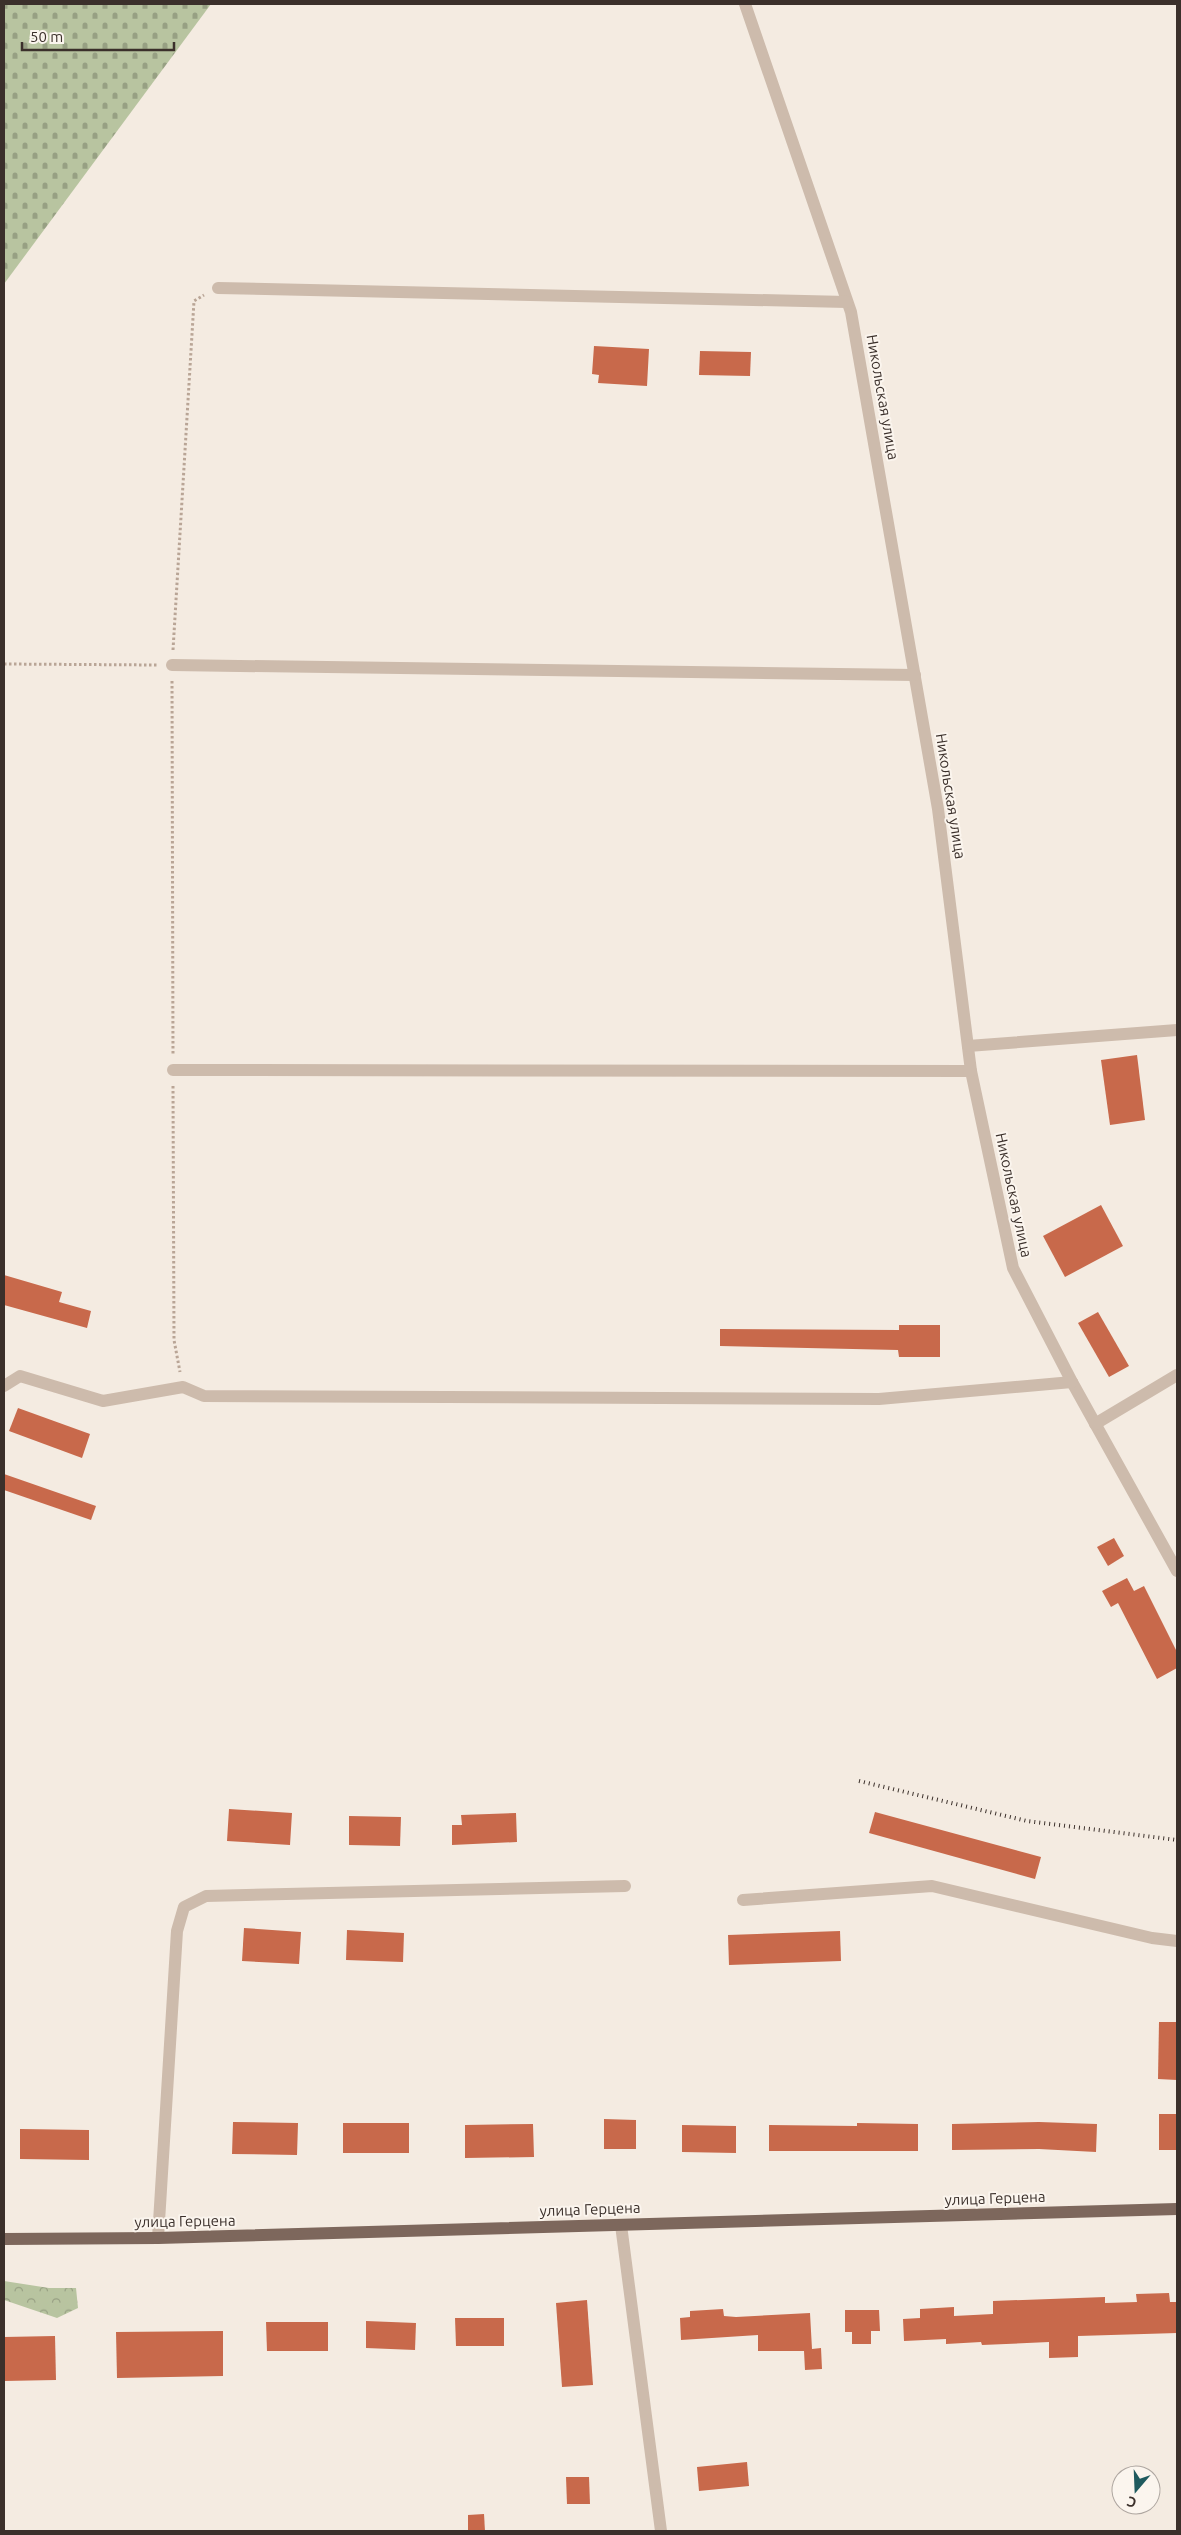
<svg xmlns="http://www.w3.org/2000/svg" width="1181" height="2535" font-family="Ubuntu,sans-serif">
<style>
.forest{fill:url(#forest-crowns)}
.cemetery{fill:url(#cemetery-stones)}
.building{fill:#c8694b}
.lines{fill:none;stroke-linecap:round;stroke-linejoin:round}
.path{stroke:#b9a596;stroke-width:3;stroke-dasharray:2.5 2.5;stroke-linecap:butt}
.minor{stroke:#cdbbac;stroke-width:12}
.major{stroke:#7d675c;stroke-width:12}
.rail{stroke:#3b302b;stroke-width:4;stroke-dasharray:1 4;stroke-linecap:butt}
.labels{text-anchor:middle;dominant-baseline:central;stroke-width:4;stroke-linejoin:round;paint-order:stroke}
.street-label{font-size:15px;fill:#3b302b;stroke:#fbf5ee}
</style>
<defs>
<pattern id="forest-crowns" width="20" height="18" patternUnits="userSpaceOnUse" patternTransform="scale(1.25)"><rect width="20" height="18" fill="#b8c4a0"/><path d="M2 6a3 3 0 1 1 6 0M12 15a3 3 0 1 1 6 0" fill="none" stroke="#97a083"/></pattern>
<pattern id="cemetery-stones" width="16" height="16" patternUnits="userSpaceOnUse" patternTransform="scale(1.25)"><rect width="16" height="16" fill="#b8c4a0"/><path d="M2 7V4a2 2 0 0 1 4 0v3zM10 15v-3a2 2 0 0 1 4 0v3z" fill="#97a083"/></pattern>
</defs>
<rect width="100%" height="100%" fill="#f4ebe1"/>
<path class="forest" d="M4,2281L49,2288H76L78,2308L57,2318L4,2300Z"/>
<path class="cemetery" d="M4,4H211L4,284Z"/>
<g class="building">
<path d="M594,346L649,349L647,386L598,383L599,375L592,374Z"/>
<path d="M700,351L751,352L750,376L699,375Z"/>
<path d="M1137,1055L1145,1120L1110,1125L1101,1060Z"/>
<path d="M1101,1205L1123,1246L1065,1277L1043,1236Z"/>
<path d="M4,1275L62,1292L59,1302L91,1311L87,1328L4,1305Z"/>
<path d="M1098,1312L1129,1366L1109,1377L1078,1323Z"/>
<path d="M899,1325H940V1357H899L898,1350L720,1346V1329L899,1330Z"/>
<path d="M18,1408L90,1434L82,1458L9,1431Z"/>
<path d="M4,1474L96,1506L91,1520L4,1490Z"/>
<path d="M1114,1538L1124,1556L1108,1566L1097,1547Z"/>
<path d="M1127,1578L1134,1591L1144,1586L1177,1652V1668L1157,1679L1118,1603L1111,1607L1102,1591Z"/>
<path d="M229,1809L292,1813L290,1845L227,1841Z"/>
<path d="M875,1812L1041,1857L1035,1879L869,1833Z"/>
<path d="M516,1813L517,1842L452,1845V1825H462L461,1815Z"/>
<path d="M349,1816L401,1817L400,1846L349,1845Z"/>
<path d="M244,1928L301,1932L299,1964L242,1961Z"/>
<path d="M347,1930L404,1933L403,1962L346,1960Z"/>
<path d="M840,1931L841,1961L729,1965L728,1935Z"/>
<path d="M1159,2022H1177V2080L1158,2079Z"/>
<rect x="1159" y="2114" width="18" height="36"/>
<path d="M604,2119L636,2120V2149H604Z"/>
<path d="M233,2122L298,2123L297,2155L232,2154Z"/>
<path d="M1039,2122L1097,2124L1096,2152L1039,2149L952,2150V2124Z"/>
<rect x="343" y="2123" width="66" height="30"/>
<path d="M857,2123L918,2124V2151H769V2125L857,2126Z"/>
<path d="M533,2124L534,2157L465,2158V2125Z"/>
<path d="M682,2125L736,2126V2153L682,2152Z"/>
<path d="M20,2129L89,2130V2160L20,2159Z"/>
<path d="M1169,2293L1170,2302H1177V2333L1078,2336V2357L1049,2358V2342L982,2345L981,2342L946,2344V2339L904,2341L903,2319L920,2318V2309L954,2307V2316L993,2314V2301L1105,2297V2303L1137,2302L1136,2294Z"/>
<path d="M587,2300L593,2385L562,2387L556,2303Z"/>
<path d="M723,2309L724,2316L736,2317L810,2313L812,2349L821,2348L822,2369L805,2370L804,2351H758V2335L681,2340L680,2318L690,2317V2311Z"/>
<path d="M845,2310H879L880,2331H871V2344H852V2332H845Z"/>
<path d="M455,2318H504V2346H456Z"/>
<path d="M366,2321L416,2323L415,2350L366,2348Z"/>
<path d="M266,2322H328V2351H267Z"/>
<path d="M223,2331V2376L117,2378L116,2332Z"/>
<path d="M55,2336L56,2380L4,2381V2337Z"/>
<path d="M747,2462L749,2486L699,2491L697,2467Z"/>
<path d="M566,2477H589L590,2504H567Z"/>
<path d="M484,2514L485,2531H468V2515Z"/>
</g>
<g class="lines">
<g class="path">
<path d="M173,650L194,301L204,295"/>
<path d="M4,664L158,665"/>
<path d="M172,681L173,1055"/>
<path d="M173,1086L174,1340L180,1372"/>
</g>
<g class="minor">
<path d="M745,4L851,312L938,809L971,1071L1013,1268L1072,1382L1177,1571"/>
<path d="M218,288L847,302"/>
<path d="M172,665L915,675"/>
<path d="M968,1046L1177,1030"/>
<path d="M173,1070L971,1071"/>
<path d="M4,1386L20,1376L103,1401L183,1387L204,1396L879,1399L1072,1382"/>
<path d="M1095,1424L1177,1375"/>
<path d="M743,1900L932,1886L1152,1938L1177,1941"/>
<path d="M621,2225L661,2531"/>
<path d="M158,2238L177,1931L184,1907L206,1896L625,1886"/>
</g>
<path class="major" d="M4,2239L158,2238L1177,2209"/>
<path class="rail" d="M859,1781L1027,1821L1177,1840"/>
</g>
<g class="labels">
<g class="street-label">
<text transform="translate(883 397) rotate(80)">Никольская улица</text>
<text transform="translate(951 796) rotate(81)">Никольская улица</text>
<text transform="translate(1014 1195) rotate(78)">Никольская улица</text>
<text transform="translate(995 2198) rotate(-2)">улица Герцена</text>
<text transform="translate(590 2209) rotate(-2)">улица Герцена</text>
<text transform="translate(185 2221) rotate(-1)">улица Герцена</text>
</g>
</g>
<rect width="1181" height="2535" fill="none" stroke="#3b302b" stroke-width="10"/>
<g transform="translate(1136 2490) rotate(199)"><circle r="24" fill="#fbf5ee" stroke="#aea6a0"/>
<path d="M0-4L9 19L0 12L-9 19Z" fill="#1f5a5e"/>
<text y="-8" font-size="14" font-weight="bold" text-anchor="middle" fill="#3b302b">С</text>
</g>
<path d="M22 42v8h152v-8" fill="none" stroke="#3b302b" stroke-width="2.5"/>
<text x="30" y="42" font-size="15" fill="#3b302b" stroke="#fbf5ee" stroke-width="4" paint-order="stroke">50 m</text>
</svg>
